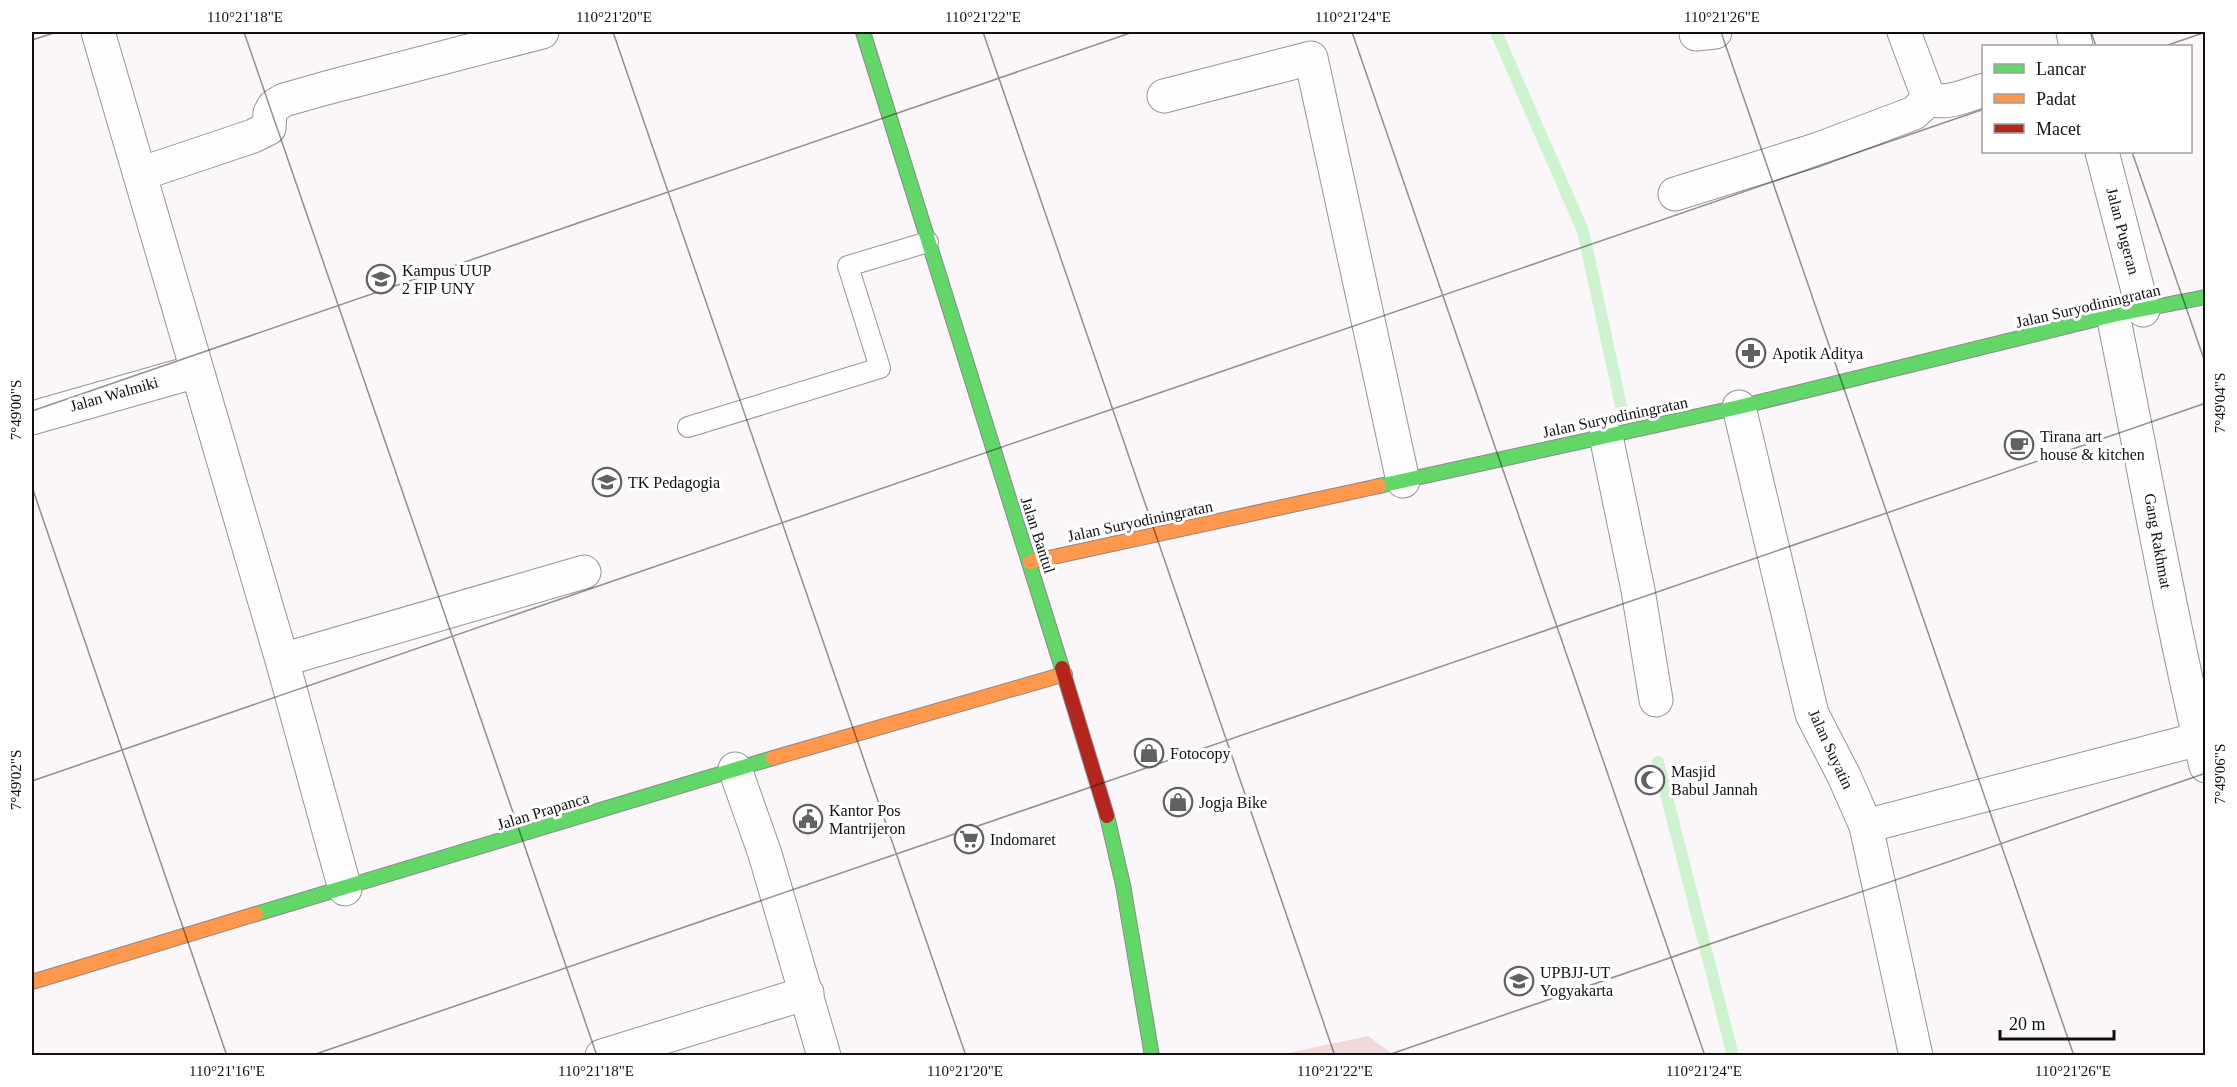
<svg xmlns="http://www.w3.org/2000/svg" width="2237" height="1087" font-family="'Times New Roman',serif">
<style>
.green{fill:#f0dad9}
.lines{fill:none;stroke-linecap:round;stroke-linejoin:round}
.stream{stroke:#cef3ce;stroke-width:12}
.lane-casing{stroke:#969495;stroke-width:22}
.street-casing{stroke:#969495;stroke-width:35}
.fast-casing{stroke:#8c8a8c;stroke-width:16}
.slow-casing{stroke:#8c8a8c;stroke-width:16}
.jam-casing{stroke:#8c8a8c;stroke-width:16}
.lane{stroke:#fefefe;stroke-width:20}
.street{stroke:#fefefe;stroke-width:33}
.fast{stroke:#63d668;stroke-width:14}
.slow{stroke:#ff974d;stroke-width:14}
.jam{stroke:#b3261e;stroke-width:14}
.ticks{fill:none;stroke:#101010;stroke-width:1.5;stroke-opacity:0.45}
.labels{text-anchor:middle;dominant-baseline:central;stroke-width:6;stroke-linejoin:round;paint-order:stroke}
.street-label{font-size:16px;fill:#101010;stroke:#fff}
.poi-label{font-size:16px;fill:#101010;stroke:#fff;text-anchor:start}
.neatline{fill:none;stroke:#101010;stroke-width:2}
.ticks-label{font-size:15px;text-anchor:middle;fill:#101010}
</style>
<rect width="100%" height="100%" fill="#fbf6f9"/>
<path class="green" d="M1368,1036L1391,1053L1389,1055H1279Z"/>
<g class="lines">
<g class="stream">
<path d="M1496,32L1583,231L1623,415"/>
<path d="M1658,762L1733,1056"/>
</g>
<g class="lane-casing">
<path id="lane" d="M688,427L880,368L848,266L928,242"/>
</g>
<g class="street-casing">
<g id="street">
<path d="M98,32L282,660L345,889"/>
<path d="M1904,32L1929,99C1947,105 1967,95 1984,90"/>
<path d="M2073,32L2076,46"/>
<path d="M1696,34L1715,32"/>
<path d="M1164,96L1311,58L1403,481"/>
<path d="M2102,152L2143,310"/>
<path d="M140,174L253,136L269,128L270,113L274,106L284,100L326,88L542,32"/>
<path d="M1675,194L1816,150L1914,113L1929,99"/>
<path d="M2113,315C2144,466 2170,617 2206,766"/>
<path d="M1739,407L1812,714L1844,776L1866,826L1916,1056"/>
<path d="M32,418L197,371"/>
<path d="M1606,436L1638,590L1656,700"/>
<path d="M282,660L584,572"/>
<path d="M735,769L765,854L824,1056"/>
<path d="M1866,826L2199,739"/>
<path d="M602,1056L807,993"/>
</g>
</g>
<g class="fast-casing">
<g id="fast">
<path d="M863,32L1062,668"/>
<path d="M1379,486L1739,407L2113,315L2206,297"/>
<path d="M1107,816L1123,885L1152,1056"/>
<path d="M256,914L773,758"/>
</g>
</g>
<g class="slow-casing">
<g id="slow">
<path d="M1030,562L1379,486"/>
<path d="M773,758L1065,674"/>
<path d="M32,982L256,914"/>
</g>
</g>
<g class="jam-casing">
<path id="jam" d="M1062,668L1107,816"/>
</g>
<use href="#lane" class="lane"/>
<use href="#street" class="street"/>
<use href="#fast" class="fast"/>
<use href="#slow" class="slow"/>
<use href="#jam" class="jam"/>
</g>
<path class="ticks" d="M244,32L597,1056M613,32L966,1056M983,32L1335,1056M1352,32L1705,1056M1721,32L2074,1056M2091,32L2096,46M32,40L57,32M2165,46L2206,32M2132,152L2206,365M32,411L1133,32M32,487L227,1056M32,781L1984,109M310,1056L2206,403M1385,1056L2206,773"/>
<defs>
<g id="university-ring" transform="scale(1.5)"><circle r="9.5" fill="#fff" stroke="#626062" stroke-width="1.5"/><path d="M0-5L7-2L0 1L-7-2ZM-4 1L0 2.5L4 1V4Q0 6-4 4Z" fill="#626062"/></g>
<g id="pharmacy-ring" transform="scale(1.5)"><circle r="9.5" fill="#fff" stroke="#626062" stroke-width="1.5"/><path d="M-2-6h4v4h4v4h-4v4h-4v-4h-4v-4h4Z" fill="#626062"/></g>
<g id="cafe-ring" transform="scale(1.5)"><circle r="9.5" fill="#fff" stroke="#626062" stroke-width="1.5"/><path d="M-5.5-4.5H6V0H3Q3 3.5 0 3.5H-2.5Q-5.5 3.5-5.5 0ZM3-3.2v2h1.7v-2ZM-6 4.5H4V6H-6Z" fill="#626062"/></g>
<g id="school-ring" transform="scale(1.5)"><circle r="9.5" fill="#fff" stroke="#626062" stroke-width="1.5"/><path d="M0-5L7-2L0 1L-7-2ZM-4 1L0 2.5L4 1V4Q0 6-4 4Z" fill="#626062"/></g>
<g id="shop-ring" transform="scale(1.5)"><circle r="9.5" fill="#fff" stroke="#626062" stroke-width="1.5"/><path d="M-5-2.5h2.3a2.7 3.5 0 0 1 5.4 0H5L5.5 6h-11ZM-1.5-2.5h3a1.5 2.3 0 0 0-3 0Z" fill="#626062"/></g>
<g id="mosque-ring" transform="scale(1.5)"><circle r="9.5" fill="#fff" stroke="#626062" stroke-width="1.5"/><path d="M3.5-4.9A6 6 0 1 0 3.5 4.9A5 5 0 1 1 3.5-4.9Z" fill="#626062"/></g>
<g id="civic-ring" transform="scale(1.5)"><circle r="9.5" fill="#fff" stroke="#626062" stroke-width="1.5"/><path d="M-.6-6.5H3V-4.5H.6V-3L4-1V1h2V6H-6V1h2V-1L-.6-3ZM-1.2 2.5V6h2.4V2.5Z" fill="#626062"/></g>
<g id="supermarket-ring" transform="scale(1.5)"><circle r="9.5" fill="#fff" stroke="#626062" stroke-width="1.5"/><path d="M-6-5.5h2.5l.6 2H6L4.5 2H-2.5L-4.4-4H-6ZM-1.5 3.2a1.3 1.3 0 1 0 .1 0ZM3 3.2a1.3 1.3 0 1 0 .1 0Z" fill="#626062"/></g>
</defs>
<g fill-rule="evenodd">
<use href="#university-ring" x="381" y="279"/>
<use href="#pharmacy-ring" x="1751" y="353"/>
<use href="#cafe-ring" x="2019" y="445"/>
<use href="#school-ring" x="607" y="482"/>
<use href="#shop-ring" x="1149" y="753"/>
<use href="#mosque-ring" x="1650" y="780"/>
<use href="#shop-ring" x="1178" y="802"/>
<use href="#civic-ring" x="808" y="819"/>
<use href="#supermarket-ring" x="969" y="839"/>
<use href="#university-ring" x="1519" y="981"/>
</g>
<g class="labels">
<g class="street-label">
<text transform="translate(2123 231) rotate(75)">Jalan Pugeran</text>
<text transform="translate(2088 306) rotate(-13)">Jalan Suryodiningratan</text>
<text transform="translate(114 394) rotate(-16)">Jalan Walmiki</text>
<text transform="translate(1615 417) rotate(-12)">Jalan Suryodiningratan</text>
<text transform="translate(1140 521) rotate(-12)">Jalan Suryodiningratan</text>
<text transform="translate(1038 535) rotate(72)">Jalan Bantul</text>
<text transform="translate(2158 541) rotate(80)">Gang Rakhmat</text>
<text transform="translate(1831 749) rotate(65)">Jalan Suyatin</text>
<text transform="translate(543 811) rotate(-17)">Jalan Prapanca</text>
</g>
<g class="poi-label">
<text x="402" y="270">Kampus UUP<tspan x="402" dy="18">2 FIP UNY</tspan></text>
<text x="1772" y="353">Apotik Aditya</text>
<text x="2040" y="436">Tirana art<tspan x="2040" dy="18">house &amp; kitchen</tspan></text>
<text x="628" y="482">TK Pedagogia</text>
<text x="1170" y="753">Fotocopy</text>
<text x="1671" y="771">Masjid<tspan x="1671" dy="18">Babul Jannah</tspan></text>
<text x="1199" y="802">Jogja Bike</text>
<text x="829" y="810">Kantor Pos<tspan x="829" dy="18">Mantrijeron</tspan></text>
<text x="990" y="839">Indomaret</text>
<text x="1540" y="972">UPBJJ-UT<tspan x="1540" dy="18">Yogyakarta</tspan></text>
</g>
</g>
<rect width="2237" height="1087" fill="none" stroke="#ffffff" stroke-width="66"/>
<rect x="1982" y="45" width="210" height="108" fill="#ffffff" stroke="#9f9f9f" stroke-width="1.5"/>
<rect x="1994" y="64" width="30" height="9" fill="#63d668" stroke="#9f9f9f" stroke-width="1.5"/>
<text x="2036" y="75" font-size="18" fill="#101010">Lancar</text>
<rect x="1994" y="94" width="30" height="9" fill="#ff974d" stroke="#9f9f9f" stroke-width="1.5"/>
<text x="2036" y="105" font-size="18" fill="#101010">Padat</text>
<rect x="1994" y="124" width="30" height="9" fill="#b3261e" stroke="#9f9f9f" stroke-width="1.5"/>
<text x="2036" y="135" font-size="18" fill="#101010">Macet</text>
<path d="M2000 1030v9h114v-9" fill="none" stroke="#101010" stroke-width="3"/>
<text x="2009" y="1030" font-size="18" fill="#101010" stroke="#ffffff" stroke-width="4.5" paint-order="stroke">20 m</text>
<rect x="33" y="33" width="2171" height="1021" class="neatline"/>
<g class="ticks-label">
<text x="245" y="22">110°21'18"E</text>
<text x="614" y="22">110°21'20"E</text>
<text x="983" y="22">110°21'22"E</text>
<text x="1353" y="22">110°21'24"E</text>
<text x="1722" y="22">110°21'26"E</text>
<text transform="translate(2220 403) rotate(-90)" y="5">7°49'04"S</text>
<text transform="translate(16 410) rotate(-90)" y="5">7°49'00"S</text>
<text transform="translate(2220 774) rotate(-90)" y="5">7°49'06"S</text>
<text transform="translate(16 780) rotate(-90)" y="5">7°49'02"S</text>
<text x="227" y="1076">110°21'16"E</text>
<text x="596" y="1076">110°21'18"E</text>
<text x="965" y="1076">110°21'20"E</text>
<text x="1335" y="1076">110°21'22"E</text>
<text x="1704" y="1076">110°21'24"E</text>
<text x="2073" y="1076">110°21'26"E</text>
</g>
</svg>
